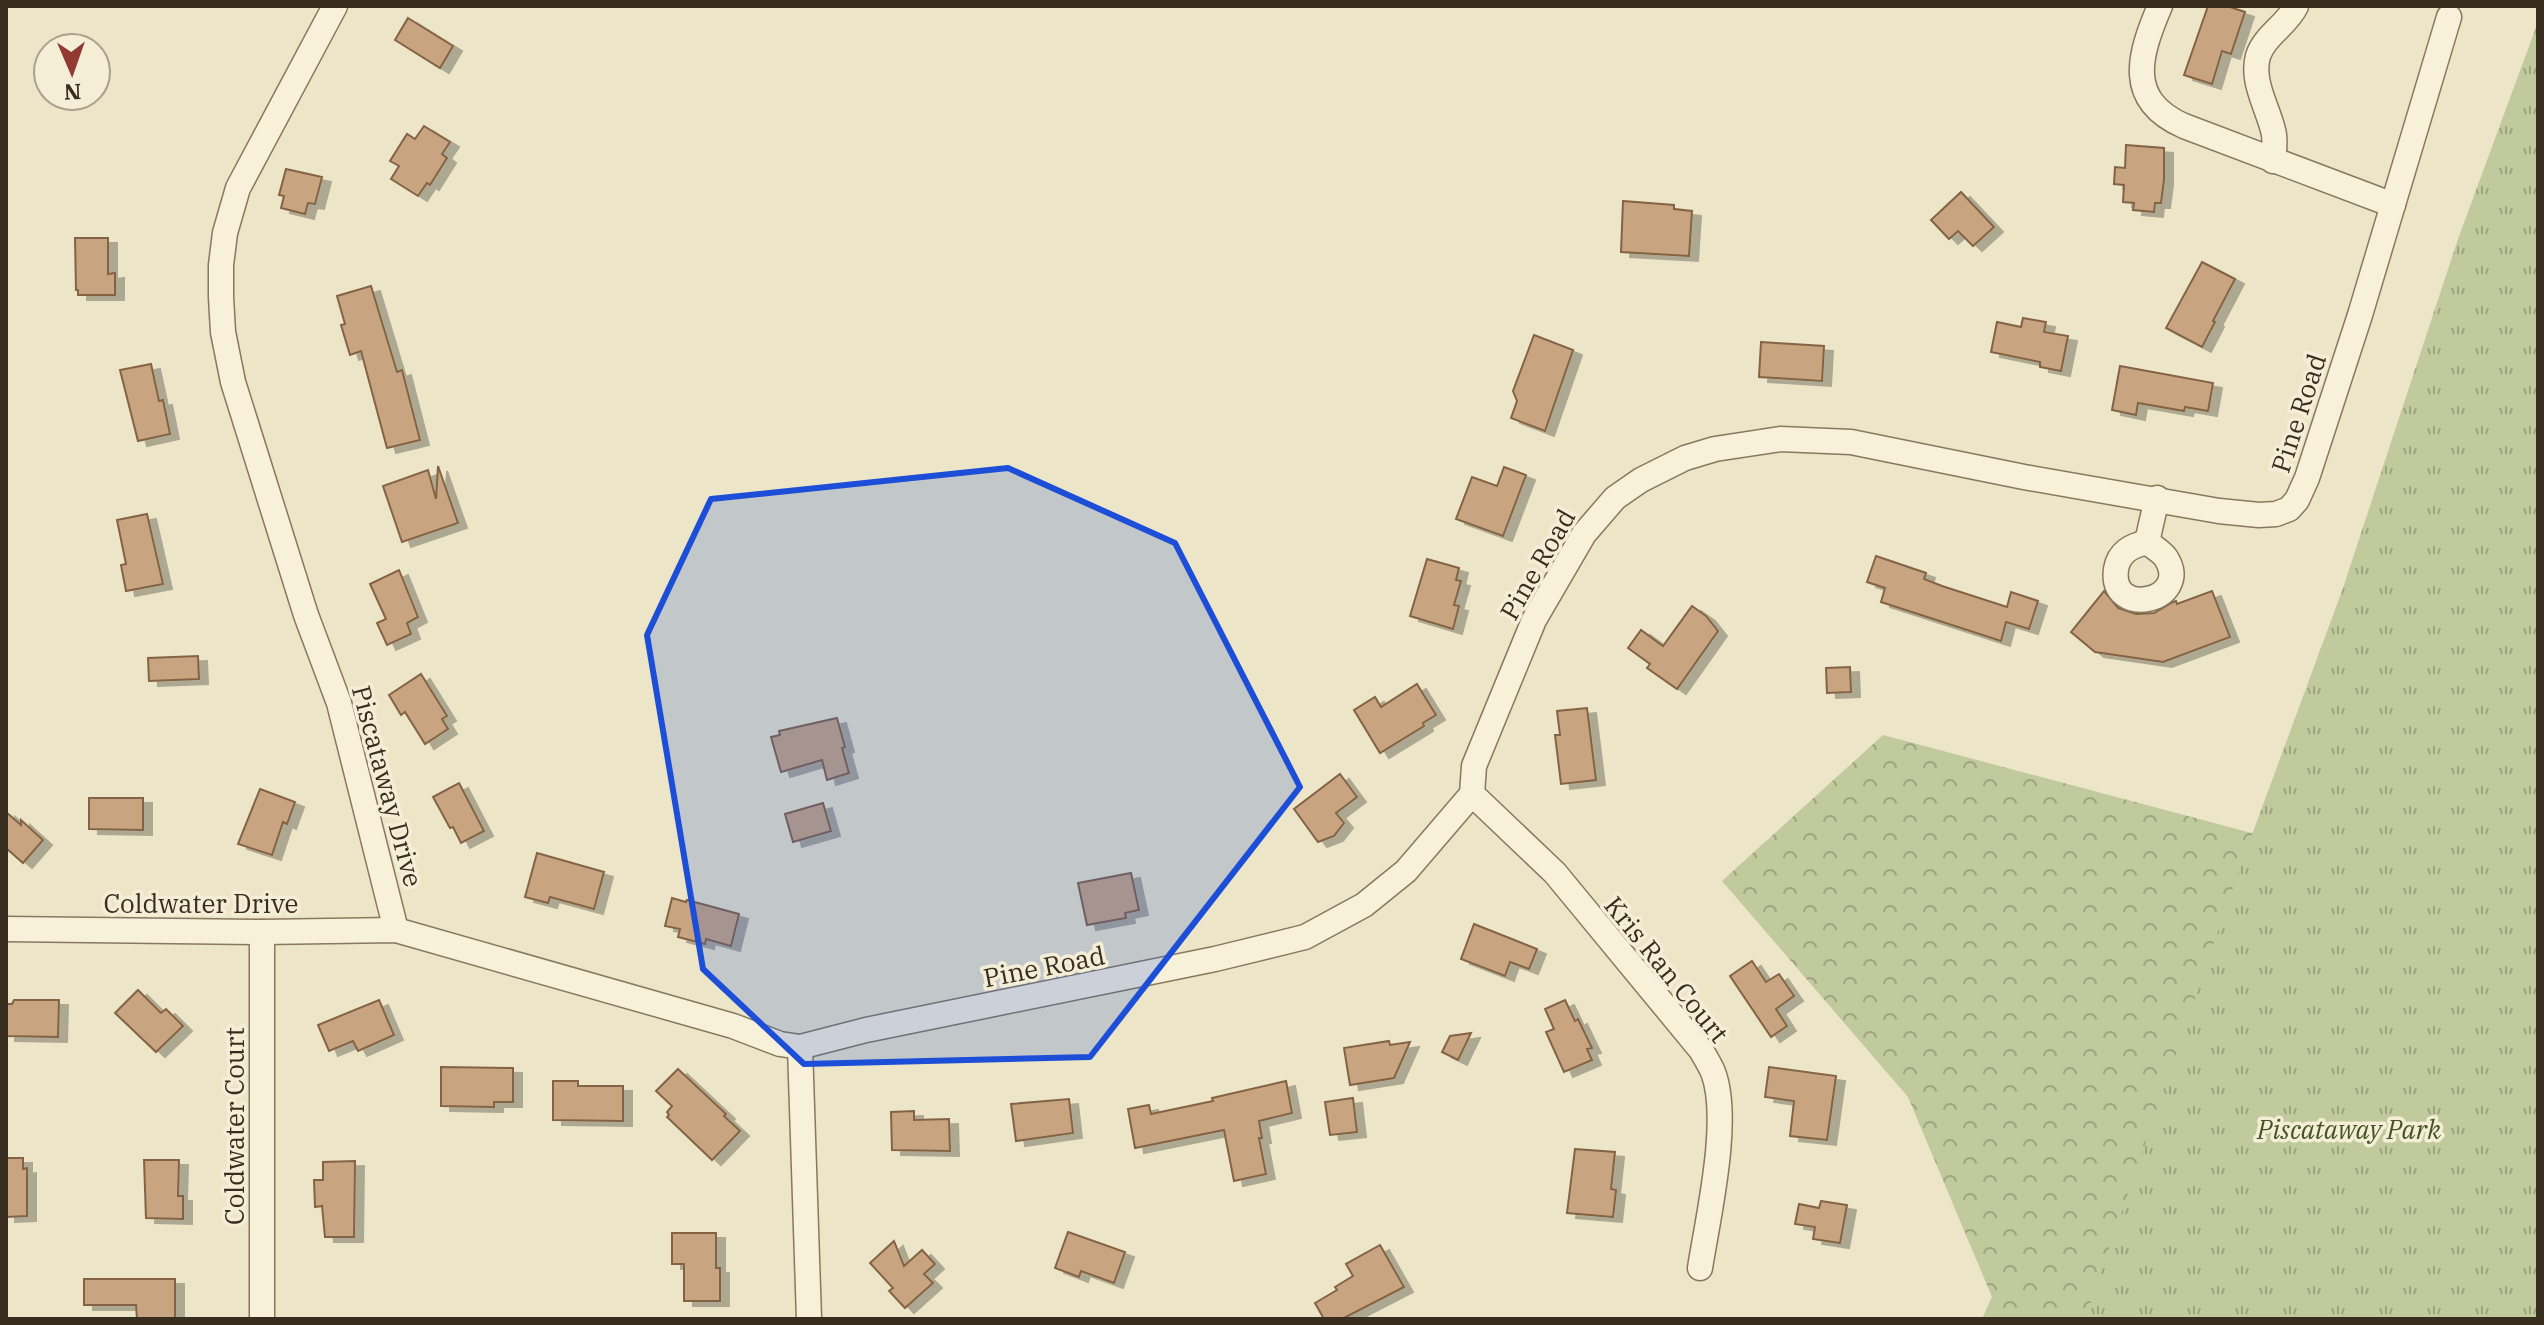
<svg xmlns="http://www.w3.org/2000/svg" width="2544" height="1325" font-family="'IBM Plex Serif',serif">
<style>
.forest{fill:url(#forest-crowns)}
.park{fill:url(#park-tufts)}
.building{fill:#c8a580;stroke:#846445;stroke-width:2;filter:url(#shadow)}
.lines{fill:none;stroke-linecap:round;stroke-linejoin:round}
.street-casing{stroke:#87785e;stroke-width:27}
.street{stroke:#f7f1da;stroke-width:24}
.marked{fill:#1d4ed8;fill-opacity:0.2;stroke:#1d4ed8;stroke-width:6;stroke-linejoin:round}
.labels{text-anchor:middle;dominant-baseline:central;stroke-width:7;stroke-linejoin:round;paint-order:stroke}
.street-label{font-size:26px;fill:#382e20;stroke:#f4eed6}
.park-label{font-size:26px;font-style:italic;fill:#445328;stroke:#f4eed6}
</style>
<defs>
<pattern id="forest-crowns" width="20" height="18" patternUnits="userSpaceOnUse" patternTransform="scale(2)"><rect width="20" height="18" fill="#c0ca9c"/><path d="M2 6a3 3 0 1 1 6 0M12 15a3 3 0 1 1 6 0" fill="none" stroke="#9da47f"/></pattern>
<pattern id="park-tufts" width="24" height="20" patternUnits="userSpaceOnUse" patternTransform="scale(2)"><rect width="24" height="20" fill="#c0ca9c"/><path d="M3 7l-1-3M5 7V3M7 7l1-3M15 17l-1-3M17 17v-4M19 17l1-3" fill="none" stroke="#9da47f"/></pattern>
<filter id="shadow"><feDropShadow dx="9" dy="5" stdDeviation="0" flood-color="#0004"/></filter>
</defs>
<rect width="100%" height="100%" fill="#ece5c7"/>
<path class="forest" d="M1883,735L2263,836L2538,1319H1982L1992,1297L1908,1097L1722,881Z"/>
<path class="park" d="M2538,22V1319H2085L2240,867L2342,591L2458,239Z"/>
<g class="building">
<path d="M2208,6H2227L2245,12L2231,54L2222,51L2212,84L2184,75Z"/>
<path d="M408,18L453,46L440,68L395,40Z"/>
<path d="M424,126L450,142L442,154L447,158L430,185L427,183L418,196L391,179L399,166L390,161L407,134L415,139Z"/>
<path d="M2126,145L2164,148V180L2161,203H2155L2154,212L2133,210L2134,203L2123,202L2124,185L2114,184L2115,167L2125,168Z"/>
<path d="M286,169L322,177L315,204L308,203L305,214L281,208L284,196L279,195Z"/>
<path d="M1961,192L1994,227L1973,246L1958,231L1949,239L1931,220Z"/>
<path d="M1623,201L1674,205V209L1692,211L1689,256L1621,252Z"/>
<path d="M75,238H108V274L115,273V295H78V290H76Z"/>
<path d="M2202,262L2235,279L2213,321L2215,322L2202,347L2166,328Z"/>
<path d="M371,286L397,372L402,370L420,440L387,448L361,351L350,355L341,325L345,324L337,296Z"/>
<path d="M2023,318L2046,322L2044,332L2068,336L2061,371L2040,367V362L1991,352L1997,322L2021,327Z"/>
<path d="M1534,335L1573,350L1545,431L1511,418L1517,401L1513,391Z"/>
<path d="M1761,342L1824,346L1822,381L1759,377Z"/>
<path d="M151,364L159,401L163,400L170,434L138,441L120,370Z"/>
<path d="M2120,366L2213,383L2208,411L2185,407L2184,411L2138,403L2136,415L2112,410Z"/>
<path d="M438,466L458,523L402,542L383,486L428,470L436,499Z"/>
<path d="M1504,467L1526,475L1503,536L1456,519L1472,477L1497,486Z"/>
<path d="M147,514L163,584L126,591L121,565L126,564L117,520Z"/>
<path d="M1876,556L1926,573L1924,579L1942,586L2007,607L2011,592L2038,601L2029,629L2006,622L2001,641L1881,602L1885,588L1867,582Z"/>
<path d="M1427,559L1459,568L1456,580L1461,581L1454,605L1459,606L1453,629L1410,616Z"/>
<path d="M399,570L418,617L407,623L411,634L387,645L377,623L386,619L370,584Z"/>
<path d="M2104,591L2118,608L2136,614L2154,613L2173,602L2176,601L2177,604L2212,591L2230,637L2163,662L2095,652L2071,632Z"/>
<path d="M1692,606L1706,616L1718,631L1677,689L1647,668L1650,664L1628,648L1641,630L1663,646Z"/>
<path d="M198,656L199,679L149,681L148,658Z"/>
<path d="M1850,667L1851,692L1827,693L1826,668Z"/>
<path d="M421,674L447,716L442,719L448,729L425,744L405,712L401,715L389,695Z"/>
<path d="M1417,684L1436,715L1423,723L1424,726L1380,753L1354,710L1375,697L1381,707Z"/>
<path d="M1587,708L1596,780L1561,784L1555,735H1560L1557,711Z"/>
<path d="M837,718L845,747L842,748L849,773L827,780L822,760L781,772L771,737L780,735L779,731Z"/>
<path d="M1340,774L1357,797L1336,813L1344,823L1334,836L1318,842L1294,809Z"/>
<path d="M459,783L484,831L461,843L453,827L450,828L433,797Z"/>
<path d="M260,789L295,802L287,824L283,822L272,855L238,844Z"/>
<path d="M89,798H143V830L89,829Z"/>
<path d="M823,803L831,831L793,842L785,814Z"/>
<path d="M6,812L21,825V820L43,840L23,863L6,848Z"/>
<path d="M537,853L604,872L594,909L550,897L548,903L525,897Z"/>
<path d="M1131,873L1139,910L1125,913L1126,918L1087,925L1078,883Z"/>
<path d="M672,898L686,902L687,900L739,914L731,946L706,939L705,944L678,937L680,929L665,926Z"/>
<path d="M1474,924L1537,949L1529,969L1510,962L1505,976L1461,959Z"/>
<path d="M1752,961L1766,982L1779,974L1794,996L1776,1009L1787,1026L1771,1037L1730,976Z"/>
<path d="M138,990L161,1013L166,1009L183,1026L156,1052L115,1013Z"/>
<path d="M14,1000H59L58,1037L6,1036V1004H12Z"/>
<path d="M379,1000L394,1035L358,1051L353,1041L329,1051L318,1025Z"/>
<path d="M1565,1000L1575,1021L1578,1019L1592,1048L1587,1049L1592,1060L1564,1072L1546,1032L1554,1029L1545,1009Z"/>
<path d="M1471,1033L1458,1060L1442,1052L1450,1036Z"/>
<path d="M1389,1041L1390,1045L1410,1042L1394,1078L1350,1085L1344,1048Z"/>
<path d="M441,1067L513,1068V1102H494V1107L441,1106Z"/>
<path d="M1769,1067L1836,1076L1827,1140L1790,1136L1794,1101L1765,1097Z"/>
<path d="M678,1069L726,1114L724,1116L740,1131L712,1160L667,1117L669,1115L667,1112L672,1106L656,1091Z"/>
<path d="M553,1081H578V1086H623V1121L553,1120Z"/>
<path d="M1286,1081L1292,1113L1259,1121L1262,1138H1259L1266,1174L1234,1181L1224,1130L1135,1148L1128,1109L1149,1105L1151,1114L1213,1101L1212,1098Z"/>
<path d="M1353,1098L1357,1132L1330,1135L1325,1102Z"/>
<path d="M1069,1099L1073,1133L1016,1141L1011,1104Z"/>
<path d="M914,1111V1120L949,1119L950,1151L892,1150L891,1112Z"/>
<path d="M1575,1149L1615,1152L1611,1189L1616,1190L1613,1217L1567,1213Z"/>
<path d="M6,1158H23V1169L27,1168V1216L6,1217Z"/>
<path d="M144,1160H179L178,1196H183V1219L146,1218Z"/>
<path d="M355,1161L354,1237H325L322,1206L315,1207L314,1180H323V1162Z"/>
<path d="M1821,1201L1847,1205L1840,1243L1813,1239L1815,1227L1795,1224L1799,1204L1819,1208Z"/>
<path d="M1068,1232L1125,1252L1114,1283L1081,1271L1079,1277L1055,1268Z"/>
<path d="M672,1233H716V1268H720V1301H684V1264H672Z"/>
<path d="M894,1241L904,1266L922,1250L935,1264L924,1274L933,1283L905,1308L889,1291L893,1288L870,1263Z"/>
<path d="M1380,1245L1404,1287L1342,1319H1324L1315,1303L1337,1290L1335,1287L1353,1276L1346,1264Z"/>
<path d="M84,1279H175V1319H137L136,1305H84Z"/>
</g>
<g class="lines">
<g class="street-casing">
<g id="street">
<path d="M335,6L238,188L225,233L221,265V297L223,332L233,382L306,615L339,703L396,930"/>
<path d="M2160,6C2139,55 2125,100 2184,126L2393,205"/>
<path d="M2273,161C2274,151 2276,140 2273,130C2267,106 2251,81 2258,56C2265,35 2287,25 2296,6"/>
<path d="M2147,542C2153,547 2162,552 2166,558C2193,601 2109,620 2116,569C2119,552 2131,546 2147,542Z"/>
<path d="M2147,542L2157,498"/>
<path d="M1472,794L1555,873L1701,1050C1705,1057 1710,1065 1713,1072C1731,1119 1708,1217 1700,1268"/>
<path d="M6,929L262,932L396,930L733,1026L780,1044L800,1047L809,1319"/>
<path d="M800,1047L866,1030L1215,959L1305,937L1364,905L1406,871L1472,794L1474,766L1534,620L1584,534L1615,498L1641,480L1685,458L1715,449L1780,439L1851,442L2024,477L2219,511L2259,515L2276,514L2289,509L2297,500L2307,478L2360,315L2449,17"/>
<path d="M262,1319V932"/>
</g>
</g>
<use href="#street" class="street"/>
</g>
<path class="marked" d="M1008,468L1175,543L1300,787L1090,1057L804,1064L703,969L647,635L711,499Z"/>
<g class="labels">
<g class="street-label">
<text transform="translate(2298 413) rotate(-72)">Pine Road</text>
<text transform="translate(1537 564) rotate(-60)">Pine Road</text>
<text transform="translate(388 786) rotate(75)">Piscataway Drive</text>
<text x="201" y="903">Coldwater Drive</text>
<text transform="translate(1044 966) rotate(-11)">Pine Road</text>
<text transform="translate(1667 969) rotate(51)">Kris Ran Court</text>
<text transform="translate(234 1126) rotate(-90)">Coldwater Court</text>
</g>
<g class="park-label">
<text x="2349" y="1129">Piscataway Park</text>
</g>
</g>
<rect width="2544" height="1325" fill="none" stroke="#382e20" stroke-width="16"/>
<g transform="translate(72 72) rotate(178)"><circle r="38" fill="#f4eed6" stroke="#a9a18d" stroke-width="2"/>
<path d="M0-6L14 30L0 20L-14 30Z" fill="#923a31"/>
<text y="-12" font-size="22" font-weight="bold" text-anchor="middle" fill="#382e20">N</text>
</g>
</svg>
